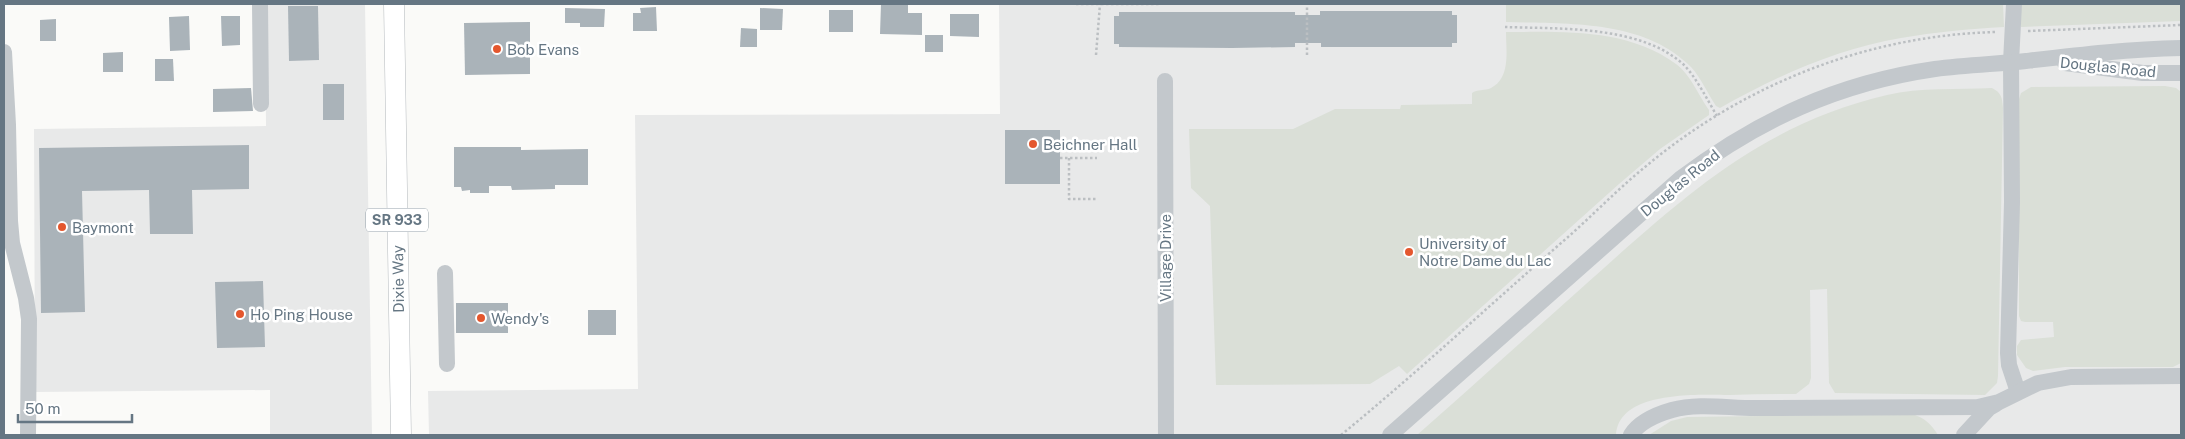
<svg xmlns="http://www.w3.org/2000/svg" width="2185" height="439" font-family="'Public Sans',sans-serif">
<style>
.built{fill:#e8e9e9}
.green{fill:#dadfd7}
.building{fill:#aab3b9}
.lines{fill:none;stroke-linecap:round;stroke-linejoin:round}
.major-casing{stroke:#b5babe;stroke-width:21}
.path{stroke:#bbbfc2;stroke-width:2.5;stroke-dasharray:2.5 2.5;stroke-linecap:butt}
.minor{stroke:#c3c8cc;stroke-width:16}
.major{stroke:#fff;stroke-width:20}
.poi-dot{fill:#e4572e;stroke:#fff;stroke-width:2}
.labels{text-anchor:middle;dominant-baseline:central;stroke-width:5;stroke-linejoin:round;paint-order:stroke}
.shield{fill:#fff;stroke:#939fa8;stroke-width:1}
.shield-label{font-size:14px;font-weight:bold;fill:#657683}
.poi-label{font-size:15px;fill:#657683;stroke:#fff;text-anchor:start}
.street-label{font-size:15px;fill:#657683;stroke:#fff}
</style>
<rect width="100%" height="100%" fill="#fafaf8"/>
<g class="built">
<path d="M265,4H365L372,435H270V390L35,392L34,129L266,126Z"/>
<path d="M999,4H2181V435H429L428,391L638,389L635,115L1000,114Z"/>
</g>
<g class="green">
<path d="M1506,4H2003L2004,27C1969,29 1935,32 1901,38C1837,49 1776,76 1720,108L1716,106C1708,94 1701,78 1691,67C1644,19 1567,24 1506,22Z"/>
<path d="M2020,4H2181V21L2021,27Z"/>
<path d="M1506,32C1562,32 1627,28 1676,64C1690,74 1699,96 1709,110V115L1660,149L1619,184L1407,374L1399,366L1370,384L1216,385L1210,206L1191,188L1189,129H1293L1335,109H1400L1401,105L1472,104V93C1477,89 1485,91 1491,88C1511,78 1506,50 1506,32Z"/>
<path d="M2165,86L2176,88L2181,92V363L2173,367H2065L2033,371L2026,368L2017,355V346L2021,340L2054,337L2053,322H2025L2021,321L2019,316V99L2021,93L2031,87Z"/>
<path d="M1992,88C2002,93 2002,98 2003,108L1998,376L1997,383L1985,395L1835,393L1829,383L1827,289L1810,290L1811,378L1809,384L1796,394C1774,394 1752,394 1730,395C1699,395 1619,390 1616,435H1417C1474,385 1530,334 1586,284C1680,200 1759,125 1887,95C1920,87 1958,90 1992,88Z"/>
<path d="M1911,414C1924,417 1931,424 1938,435H1649L1671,421L1687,417Z"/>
</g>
<g class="building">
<path d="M881,4H908V13H922V35L880,34Z"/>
<path d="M288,6H318L319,60L289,61Z"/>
<path d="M656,7L657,31H633V13H641L640,8Z"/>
<path d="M565,8L605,9L604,27H580V23H565Z"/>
<path d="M760,8L783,9L782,30H760Z"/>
<rect x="829" y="10" width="24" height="22"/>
<path d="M1320,11H1452V15H1457V43H1452V47H1321V43H1295V47L1232,48L1119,47V44H1114V16H1119V12H1295V15H1320Z"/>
<path d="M950,14H979V37L950,36Z"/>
<path d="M189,16L190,50L170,51L169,17Z"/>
<path d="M221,16H240V45L222,46Z"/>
<path d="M56,19V41H40V20Z"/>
<path d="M530,22V74L465,75L464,23Z"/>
<path d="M741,28L757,29V47H740Z"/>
<rect x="925" y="35" width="18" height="17"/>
<path d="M123,52V72H103V53Z"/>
<path d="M155,59H173L174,81H155Z"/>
<rect x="323" y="84" width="21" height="36"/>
<path d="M251,88L253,111L213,112V89Z"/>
<rect x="1005" y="130" width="55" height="54"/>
<path d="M249,145V189L192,190L193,234H150L149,190L82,191L85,312L41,313L39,148Z"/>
<path d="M454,147H521V150L588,149V185H555V189L512,190L511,186H489V193H470V190L462,191L461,187H454Z"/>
<path d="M263,281L265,347L217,348L215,282Z"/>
<rect x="456" y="303" width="52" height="30"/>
<rect x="588" y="310" width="28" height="25"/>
</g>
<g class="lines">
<g class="major-casing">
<path id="major" d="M394,4L401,435"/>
</g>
<g class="path">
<path d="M1076,4H1160"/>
<path d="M1505,27C1559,29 1641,25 1684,65C1696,77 1708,101 1717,116"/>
<path d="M2028,31L2181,25"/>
<path d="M1096,55L1100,4"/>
<path d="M1307,55V4"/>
<path d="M1060,158H1097"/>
<path d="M1069,158V199H1097"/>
<path d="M1341,435C1419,371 1492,303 1568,237C1594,214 1618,189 1645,167C1744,84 1868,35 1997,32"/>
</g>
<g class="minor">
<path d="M260,4L261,104"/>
<path d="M2014,4L2011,62L2012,202L2008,353L2009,365L2018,392"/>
<path d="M4,52L8,125L10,221L12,243L26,298L29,319L28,435"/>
<path d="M2065,63L2143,73H2181"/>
<path d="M1165,81L1166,435"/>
<path d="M445,273L447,364"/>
<path d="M1390,435L1680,179C1758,120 1838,83 1935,69C1965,65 1996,64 2026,61C2078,55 2129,49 2181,48"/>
<path d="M1631,435C1639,422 1658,414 1672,410C1700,402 1732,409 1760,408C1833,408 1905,407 1978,407L1999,402L2038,383L2071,377L2181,376"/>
<path d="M1964,435L1989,408L1996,404"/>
</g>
<use href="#major" class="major"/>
</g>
<g class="poi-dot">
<circle cx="497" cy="49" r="5"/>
<circle cx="1033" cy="144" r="5"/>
<circle cx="62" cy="227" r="5"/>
<circle cx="1409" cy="252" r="5"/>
<circle cx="240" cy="314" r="5"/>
<circle cx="481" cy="318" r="5"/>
</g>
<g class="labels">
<rect class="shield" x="366" y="208.5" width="62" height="23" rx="4"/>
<g class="shield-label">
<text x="397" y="220">SR 933</text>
</g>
<g class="poi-label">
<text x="507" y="49">Bob Evans</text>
<text x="1043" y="144">Beichner Hall</text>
<text x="72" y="227">Baymont</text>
<text x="1419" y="243">University of<tspan x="1419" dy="17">Notre Dame du Lac</tspan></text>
<text x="250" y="314">Ho Ping House</text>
<text x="491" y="318">Wendy's</text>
</g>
<g class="street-label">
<text transform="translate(2108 67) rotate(6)">Douglas Road</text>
<text transform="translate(1680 183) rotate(-39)">Douglas Road</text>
<text transform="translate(1165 258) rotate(-90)">Village Drive</text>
<text transform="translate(398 279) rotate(-91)">Dixie Way</text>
</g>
</g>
<rect width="2185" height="439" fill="none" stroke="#657683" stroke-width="10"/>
<path d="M18 414v8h114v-8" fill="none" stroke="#657683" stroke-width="2.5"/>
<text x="25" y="414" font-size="15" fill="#657683" stroke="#ffffff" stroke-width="4" paint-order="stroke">50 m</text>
</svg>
